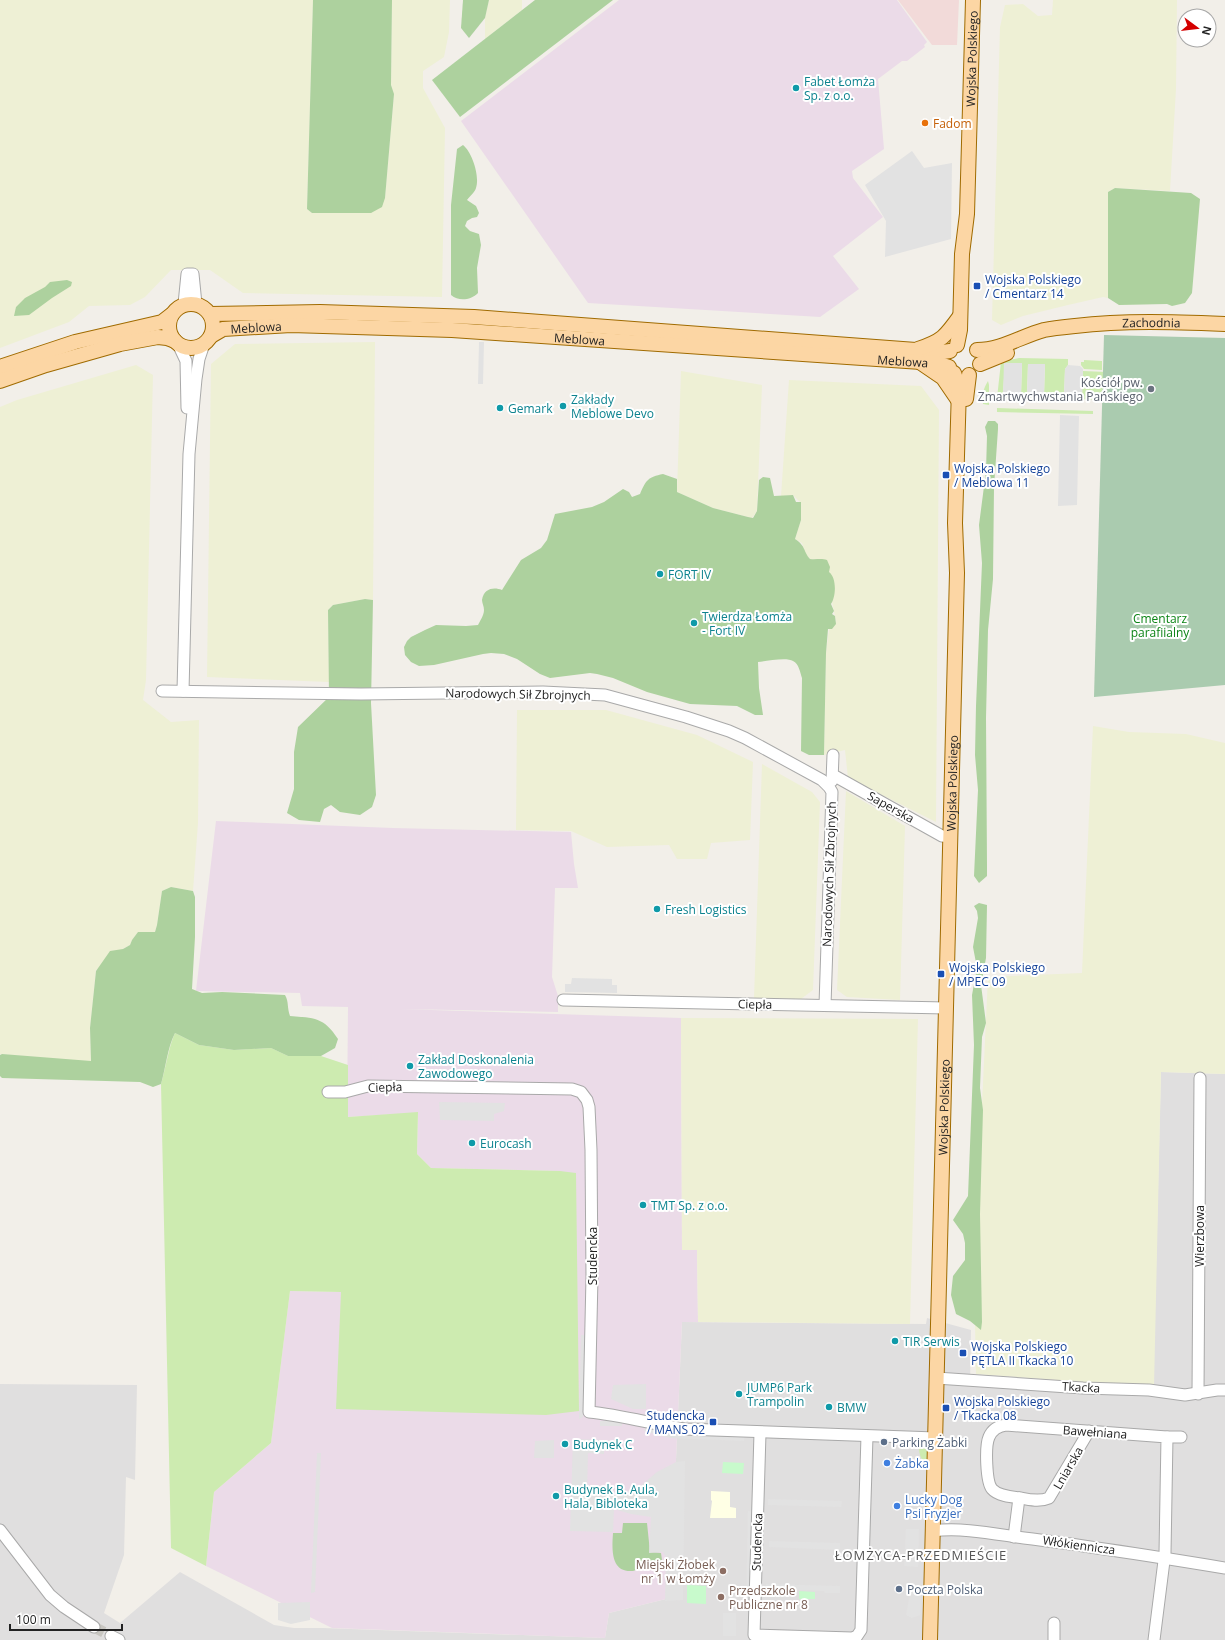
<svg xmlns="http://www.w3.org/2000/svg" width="1225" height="1640" font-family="'Open Sans',sans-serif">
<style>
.residential{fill:#e0dfdf}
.commercial{fill:#f2dad9}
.industrial{fill:#ebdbe8}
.education{fill:#ffffe5}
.farmland{fill:#eef0d5}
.grass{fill:#cdebb0}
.forest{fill:#add19e}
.cemetery{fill:#aacbaf}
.park{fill:#c8facc}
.parking{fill:#e2e2e2}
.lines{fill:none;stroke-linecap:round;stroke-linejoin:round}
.minor-tunnel{stroke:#c8c6c1;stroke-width:11;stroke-dasharray:11 5.5;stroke-linecap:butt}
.minor-casing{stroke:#a9a9a9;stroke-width:13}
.major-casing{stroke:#a06b00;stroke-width:16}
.minor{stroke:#fff;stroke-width:11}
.major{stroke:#fcd6a4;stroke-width:14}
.culture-dot{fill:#0f9aa8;stroke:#fff;stroke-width:1.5}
.food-dot{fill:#e8710a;stroke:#fff;stroke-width:1.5}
.transit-dot{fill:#1a4fb4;stroke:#fff;stroke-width:1.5}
.worship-dot{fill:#6b7280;stroke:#fff;stroke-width:1.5}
.service-dot{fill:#5c6f8a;stroke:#fff;stroke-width:1.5}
.shop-dot{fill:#3f7fe0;stroke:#fff;stroke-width:1.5}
.education-dot{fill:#8d6e63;stroke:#fff;stroke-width:1.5}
.labels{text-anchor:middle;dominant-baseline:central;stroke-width:4;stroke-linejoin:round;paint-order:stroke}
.street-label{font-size:12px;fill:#222;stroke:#fff}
.culture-label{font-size:12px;fill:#0d838f;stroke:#fff;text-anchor:start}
.food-label{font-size:12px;fill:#c56008;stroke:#fff;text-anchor:start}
.transit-label{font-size:12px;fill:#164399;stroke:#fff;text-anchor:start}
.worship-label{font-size:12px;fill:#5b616d;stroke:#fff;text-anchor:end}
.park-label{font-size:12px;fill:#0c8416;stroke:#fff}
.service-label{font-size:12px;fill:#4e5e75;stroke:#fff;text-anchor:start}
.shop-label{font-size:12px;fill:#366cbe;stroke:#fff;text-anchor:start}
.education-label{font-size:12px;fill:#785e54;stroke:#fff;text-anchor:end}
.neighbourhood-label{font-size:13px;letter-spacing:1px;fill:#555;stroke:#fff}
</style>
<rect width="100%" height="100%" fill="#f2efe9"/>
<path class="residential" d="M1161,1072L1225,1074V1640H0V1384L137,1385L135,1480L126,1477L124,1555L104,1613L120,1623L180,1572L274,1625L294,1628H323L605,1638L609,1613L670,1598L682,1322L926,1324L927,1318L971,1330L970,1384L1153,1387Z"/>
<path class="commercial" d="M898,0H959L957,45H932Z"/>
<g class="industrial">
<path d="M619,0H897L927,42L924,45L925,47L907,61H902L878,79L884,149L852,171L853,178L883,217L833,256L859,289L820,317L588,303L461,121Z"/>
<path d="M216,821L393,828L571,832L574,864L578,888H555L552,977L558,996V1012L400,1009L681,1018L682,1250H697L698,1322H682L670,1598L609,1613L605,1638L332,1628L206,1566L214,1492L271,1443L290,1291L341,1292L560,1171L431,1168L417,1154L418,1113L347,1117L348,1007L302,1006L300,993L196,991Z"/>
</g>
<path class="education" d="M711,1491L730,1492V1507L736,1508V1518H710L712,1501L711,1500Z"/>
<g class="farmland">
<path d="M0,0H313L307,209L312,213L385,198L394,95L391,85L392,0H450L449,32L444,57L423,71V88L445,128L442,297L243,293L210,270H171L145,297L130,305L89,306L69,322L0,348Z"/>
<path d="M489,0H522V10L485,39V18Z"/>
<path d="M1053,0H1177L1176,89L1170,191L1115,188L1108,192V298L1103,297L1068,305L1023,316L1001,325L992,320L1000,27L1005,5L1023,4L1038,16L1052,15Z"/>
<path d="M375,342L373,600L365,599L333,605L328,610L329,682L207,677L211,364L235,344Z"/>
<path d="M136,365L153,375L146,680L143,700L171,722L199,720L198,823L193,891L171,887L162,891L157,925L155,932H138L132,940L130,945L123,949L96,970L90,1028L91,1062L0,1054V407L17,400Z"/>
<path d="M681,371L762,385L757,511L752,518L713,508L677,492Z"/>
<path d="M789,380L921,386L939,410L936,822L848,778L845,750L824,755L826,653L829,629H832L836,621L832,602L834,592L816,560L810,559L806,555L802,543L795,539L801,520L800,502L793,495L781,496Z"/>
<path d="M517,710H606L697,735L753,762L750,840L711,843L707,859H677L669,845L607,847L571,831L516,830Z"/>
<path d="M1093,726L1129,732L1186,734L1225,743V1074L1161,1072L1154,1387L976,1374L974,1273L988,977L1082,973Z"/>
<path d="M762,764L812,792L820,802L813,990L801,999L754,998Z"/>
<path d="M846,791L905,826L900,1000L847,997L837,990Z"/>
<path d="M681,1018L918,1019L910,1324L698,1322L697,1250H682Z"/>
</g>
<g class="grass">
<path d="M1019,358L1068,359V365L1065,369L1064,396H1068V399H1040V395H1044L1045,365L1028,364L1027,395H1031V398H1016V395H1021L1022,364L1005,363L1003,394H1008L1007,398H997L1001,362Z"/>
<path d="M1084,360L1102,361V370L1084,369L1081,365V362H1084Z"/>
<path d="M1083,371L1106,372L1105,400L1077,399V396H1082Z"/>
<path d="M988,381L989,385V405L983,404C982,395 983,389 988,381Z"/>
<path d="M997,408L1093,411V414L997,412Z"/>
<path d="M175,1033L199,1045L234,1050L271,1048L288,1056H321L348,1065V1117L418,1112L417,1154L431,1168L560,1171L576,1173L579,1411L546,1415L336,1409L341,1292L290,1291L271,1443L214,1492L206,1566L171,1548L161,1084C166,1067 168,1049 175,1033Z"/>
<path d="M923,1445L928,1453V1462L926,1463C921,1460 919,1454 919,1448Z"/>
</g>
<g class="forest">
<path d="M313,0H392L391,85L394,94L385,198L382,207L371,213H312L307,209Z"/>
<path d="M463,0H489L485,18L469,38L461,28Z"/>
<path d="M535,0H613L460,117L432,80Z"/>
<path d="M463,145C472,152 480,176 476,188C475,192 470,196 467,200L476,206L479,213L477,217L472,218L467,221L465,226L470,231L479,234L481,245L477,268L478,293C471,300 459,302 451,295V205L457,149Z"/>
<path d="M1115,188L1191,193L1200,199L1192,293L1185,303L1172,306L1167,304L1119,305L1108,298V192Z"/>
<path d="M67,280L72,282L71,286L52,298L29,315L14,316L16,307L25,298L45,287L50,282Z"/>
<path d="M988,421H995L998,424V429L994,487L993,579L988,630L986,718L987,864V876L979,883L974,876L978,790L975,755L976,706L982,563L979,525L986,471L987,436L985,427Z"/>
<path d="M663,474L677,479V492L713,508L748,517L753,518L757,511L759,480L763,477L770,478L774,496L793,495L796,502H801V520L795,539C806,546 803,551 810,559C816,560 821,558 827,560L830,567L829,572C837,578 836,597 831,604L834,611L832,614L835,616L836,624L832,629H828L826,653L824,755H809L801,751L802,678C800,672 799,664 793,661C787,657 766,661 758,662L759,688L763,715H755L737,706L690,704L647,692L613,678L597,674L590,673L550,678L540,674L517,659L504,654L491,653L483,654L434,665L419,666L411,662L405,655L404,647L407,641L411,637L425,630L436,625L466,626L478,625C480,621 484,615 484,610C484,606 482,603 482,600C484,588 494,587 502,590L521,560L541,548L547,540L555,514L592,507L604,502L623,489L629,492L632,497L640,494C646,480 648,477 663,474Z"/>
<path d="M365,599L373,600L371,703L376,795L372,807L360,815L340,812L331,805L324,809L320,822L299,820L287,813L294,789V752L298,727L329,697L328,610L333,605Z"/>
<path d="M171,887L193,891L195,897V937L192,989L202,993L222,992L285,995C289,1002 287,1008 290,1016C314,1018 324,1017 338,1039L335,1048L321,1056H288L271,1048L234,1050L199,1045L175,1033C167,1049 166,1067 161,1084L153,1087L140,1082L2,1078L0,1076V1055L2,1054L91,1061L90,1028L96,971L110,951L123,949L130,945L132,940L138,932H155L157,925L162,891Z"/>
<path d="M979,903L987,905L986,958L981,985L986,1023L982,1037L980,1088L983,1110L980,1214L982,1322L981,1330L970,1321L956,1314L951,1295L953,1276L965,1260V1243L963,1234L953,1220L968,1196L974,1045L972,995L977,968L973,947L978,918L977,911L974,906Z"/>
<path d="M623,1523H647L650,1552L661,1553L662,1560C657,1564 651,1563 645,1566C641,1567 637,1570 633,1571C610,1573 612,1548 613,1533H622Z"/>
</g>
<path class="cemetery" d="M1104,335L1225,338V685L1094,697Z"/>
<g class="park">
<path d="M723,1462L744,1463L743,1474L722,1473Z"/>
<path d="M687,1585L706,1586V1604L687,1603Z"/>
<path d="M799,1591L815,1592V1599H799Z"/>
</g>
<g class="parking">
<path d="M912,151L924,168L952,163L951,239L885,257L886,221L865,185Z"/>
<path d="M479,342H484L483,384H478Z"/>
<path d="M1004,363H1022L1021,395L1003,394Z"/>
<path d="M1028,364H1045L1044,395H1027Z"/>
<path d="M1068,365L1080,366L1083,369L1082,397L1064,396L1065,369Z"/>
<path d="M1060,415L1079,416L1077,505L1058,506Z"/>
<path d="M572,978L612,979V985H617V993L565,992V984H571Z"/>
<path d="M439,1102L505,1103L504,1111L494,1114V1121L440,1120Z"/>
<path d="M590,1315L583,1417L579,1419L581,1335H585Z"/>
<path d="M646,1384V1409H633L611,1399L613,1385Z"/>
<rect x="600" y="1421" width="22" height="5"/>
<path d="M646,1427L668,1432L745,1436L744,1441L670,1438L644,1431Z"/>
<path d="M573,1439L604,1440V1454L588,1453L587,1495H630L657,1472L676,1462L685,1461L683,1600L665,1601L666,1557L663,1552L649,1553L651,1517L631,1514L614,1509L613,1532L570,1531Z"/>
<path d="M554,1440V1458H534L535,1441Z"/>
<path d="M317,1453H321L315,1592L311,1593Z"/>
<path d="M768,1499L842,1501L841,1507L768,1505Z"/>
<path d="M748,1511L754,1512L751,1611H746Z"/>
<path d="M906,1529H919L918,1567L904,1566Z"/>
<path d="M769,1541L840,1543V1550L769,1547Z"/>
<path d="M766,1584L840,1586V1593H825L824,1591L766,1589Z"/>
<path d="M912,1584L921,1587L920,1615L912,1618L906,1615Z"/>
<path d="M310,1602V1620L291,1624L278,1620V1603Z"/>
<rect x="723" y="1613" width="13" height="23"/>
</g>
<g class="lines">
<path class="minor-tunnel" d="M94,1627L111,1636"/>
<g class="minor-casing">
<g id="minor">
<path d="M184,304L187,274H193L196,304"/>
<path d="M178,344L186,361L187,408"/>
<path d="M162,691L361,694L543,692L605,695L686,717L729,731L745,738L822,780L829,787L832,792L825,1005"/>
<path d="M183,691L189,454L196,379L199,359L204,344"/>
<path d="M833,775L942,836L951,837"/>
<path d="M832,781L833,755"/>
<path d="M563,1000L946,1008"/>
<path d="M328,1092H345L368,1086L572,1089L581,1092L587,1100L589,1107L591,1150L592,1277L589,1412C621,1415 652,1424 684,1429L935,1438"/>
<path d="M936,1378L1083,1388L1149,1390L1185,1395L1217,1390H1225"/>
<path d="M1198,1394L1200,1078"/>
<path d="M1089,1431L1049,1498C1040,1502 1030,1500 1021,1498C1012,1497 998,1496 992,1489C986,1482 985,1446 989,1437C992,1430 998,1426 1006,1425L1167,1437L1165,1553L1154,1640"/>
<path d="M760,1433L754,1635L852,1638L857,1636L861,1630L867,1436"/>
<path d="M1167,1437H1181"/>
<path d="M0,1530L50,1595L64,1607L94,1627"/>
<path d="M933,1531C961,1527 995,1534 1024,1538C1091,1546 1158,1557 1225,1568"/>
<path d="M1014,1537L1019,1498"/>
<path d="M1054,1623V1640"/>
<path d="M111,1636L119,1640"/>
</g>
</g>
<g class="major-casing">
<g id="major">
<circle cx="191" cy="326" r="22"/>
<path d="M210,314L320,312L474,317L916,350L936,353L950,351"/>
<path id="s1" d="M211,336L223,329L291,325L452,330L936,363L949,367"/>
<path id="s2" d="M957,345L960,330L962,254L967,214L973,0"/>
<path d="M918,349C942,341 945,337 960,316"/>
<path id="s3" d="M977,350C1001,350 1022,336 1044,330C1054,328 1065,327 1075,326C1125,320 1175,322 1225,324"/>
<path d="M921,363L943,378L958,400"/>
<path d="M980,364L1007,353"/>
<path d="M0,367L75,342L162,322L171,315"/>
<path d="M0,381L46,365L120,344L158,337L167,338L175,341"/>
<path d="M966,399L969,375"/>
<path id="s4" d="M930,1640L957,573L955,523L959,388L954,373"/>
</g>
</g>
<use href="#minor" class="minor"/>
<use href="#major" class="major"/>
</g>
<g class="culture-dot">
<circle cx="796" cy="88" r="4"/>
<circle cx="563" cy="406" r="4"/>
<circle cx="500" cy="408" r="4"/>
<circle cx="660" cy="574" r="4"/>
<circle cx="694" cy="623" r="4"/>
<circle cx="657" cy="909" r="4"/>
<circle cx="410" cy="1066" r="4"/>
<circle cx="472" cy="1143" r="4"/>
<circle cx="643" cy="1205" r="4"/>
<circle cx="895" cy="1341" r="4"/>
<circle cx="739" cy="1394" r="4"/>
<circle cx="829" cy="1407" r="4"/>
<circle cx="565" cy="1444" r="4"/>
<circle cx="556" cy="1496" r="4"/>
</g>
<circle class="food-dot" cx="925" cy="123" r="4"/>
<g class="transit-dot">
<rect x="973" y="282" width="8" height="8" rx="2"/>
<rect x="942" y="471" width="8" height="8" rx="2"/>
<rect x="937" y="970" width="8" height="8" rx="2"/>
<rect x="959" y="1349" width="8" height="8" rx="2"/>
<rect x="942" y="1404" width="8" height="8" rx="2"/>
<rect x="709" y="1418" width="8" height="8" rx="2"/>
</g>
<circle class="worship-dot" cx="1151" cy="389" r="4"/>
<g class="service-dot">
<circle cx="884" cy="1442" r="4"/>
<circle cx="899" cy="1589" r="4"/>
</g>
<g class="shop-dot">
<circle cx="887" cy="1463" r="4"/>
<circle cx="897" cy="1506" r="4"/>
</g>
<g class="education-dot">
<circle cx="723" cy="1571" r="4"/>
<circle cx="721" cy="1597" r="4"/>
</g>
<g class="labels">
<g class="street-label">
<text stroke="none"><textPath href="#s2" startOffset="287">Wojska Polskiego</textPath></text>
<text stroke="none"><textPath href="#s3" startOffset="178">Zachodnia</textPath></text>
<text stroke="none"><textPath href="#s1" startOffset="47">Meblowa</textPath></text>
<text stroke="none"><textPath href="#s1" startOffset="371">Meblowa</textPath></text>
<text stroke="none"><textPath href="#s1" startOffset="695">Meblowa</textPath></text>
<text transform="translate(518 694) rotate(1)">Narodowych Sił Zbrojnych</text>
<text stroke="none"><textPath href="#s4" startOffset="857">Wojska Polskiego</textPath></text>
<text transform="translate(891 807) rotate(29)">Saperska</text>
<text transform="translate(829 874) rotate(-88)">Narodowych Sił Zbrojnych</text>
<text transform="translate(755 1004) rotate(1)">Ciepła</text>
<text transform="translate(385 1087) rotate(-2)">Ciepła</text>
<text stroke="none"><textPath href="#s4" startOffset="533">Wojska Polskiego</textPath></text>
<text transform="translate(1199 1236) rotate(-90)">Wierzbowa</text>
<text transform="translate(592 1256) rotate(-90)">Studencka</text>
<text transform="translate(1081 1387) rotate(3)">Tkacka</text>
<text transform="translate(1095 1432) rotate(4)">Bawełniana</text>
<text transform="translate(1068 1468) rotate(-60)">Lniarska</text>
<text transform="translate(757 1542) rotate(-88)">Studencka</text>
<text transform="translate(1079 1545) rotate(8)">Włókiennicza</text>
</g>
<g class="culture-label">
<text x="804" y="81">Fabet Łomża<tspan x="804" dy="14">Sp. z o.o.</tspan></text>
<text x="571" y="399">Zakłady<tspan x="571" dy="14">Meblowe Devo</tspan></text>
<text x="508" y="408">Gemark</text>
<text x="668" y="574">FORT IV</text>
<text x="702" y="616">Twierdza Łomża<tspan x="702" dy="14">- Fort IV</tspan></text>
<text x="665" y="909">Fresh Logistics</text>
<text x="418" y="1059">Zakład Doskonalenia<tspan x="418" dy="14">Zawodowego</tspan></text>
<text x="480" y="1143">Eurocash</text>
<text x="651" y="1205">TMT Sp. z o.o.</text>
<text x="903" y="1341">TIR Serwis</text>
<text x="747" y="1387">JUMP6 Park<tspan x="747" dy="14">Trampolin</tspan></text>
<text x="837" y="1407">BMW</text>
<text x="573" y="1444">Budynek C</text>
<text x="564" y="1489">Budynek B. Aula,<tspan x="564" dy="14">Hala, Bibloteka</tspan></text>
</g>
<g class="food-label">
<text x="933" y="123">Fadom</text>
</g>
<g class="transit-label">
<text x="985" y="279">Wojska Polskiego<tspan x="985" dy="14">/ Cmentarz 14</tspan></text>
<text x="954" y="468">Wojska Polskiego<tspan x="954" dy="14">/ Meblowa 11</tspan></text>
<text x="949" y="967">Wojska Polskiego<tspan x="949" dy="14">/ MPEC 09</tspan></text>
<text x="971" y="1346">Wojska Polskiego<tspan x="971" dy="14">PĘTLA II Tkacka 10</tspan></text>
<text x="954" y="1401">Wojska Polskiego<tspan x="954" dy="14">/ Tkacka 08</tspan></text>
<text x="705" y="1415" text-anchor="end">Studencka<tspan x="705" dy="14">/ MANS 02</tspan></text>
</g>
<g class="worship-label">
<text x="1143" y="382">Kościół pw.<tspan x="1143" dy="14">Zmartwychwstania Pańskiego</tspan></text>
</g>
<g class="park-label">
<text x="1160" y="618">Cmentarz<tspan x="1160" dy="14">parafiialny</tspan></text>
</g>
<g class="service-label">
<text x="892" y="1442">Parking Żabki</text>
<text x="907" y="1589">Poczta Polska</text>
</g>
<g class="shop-label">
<text x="895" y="1463">Żabka</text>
<text x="905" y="1499">Lucky Dog<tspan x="905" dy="14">Psi Fryzjer</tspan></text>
</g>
<g class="education-label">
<text x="715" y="1564">Miejski Żłobek<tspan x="715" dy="14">nr 1 w Łomży</tspan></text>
<text x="729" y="1590" text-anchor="start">Przedszkole<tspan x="729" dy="14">Publiczne nr 8</tspan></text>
</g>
<g class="neighbourhood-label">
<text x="921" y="1555">ŁOMŻYCA-PRZEDMIEŚCIE</text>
</g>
</g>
<g transform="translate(1197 28) rotate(105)"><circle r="19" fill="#ffffff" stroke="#a7a7a7"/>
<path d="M0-3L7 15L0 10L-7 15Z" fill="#d40000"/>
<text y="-6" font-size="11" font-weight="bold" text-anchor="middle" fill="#222222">N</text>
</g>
<path d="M10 1624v6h112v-6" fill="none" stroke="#222222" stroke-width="2"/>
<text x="16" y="1624" font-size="12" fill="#222222" stroke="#ffffff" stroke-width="3" paint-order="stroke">100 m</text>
</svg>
